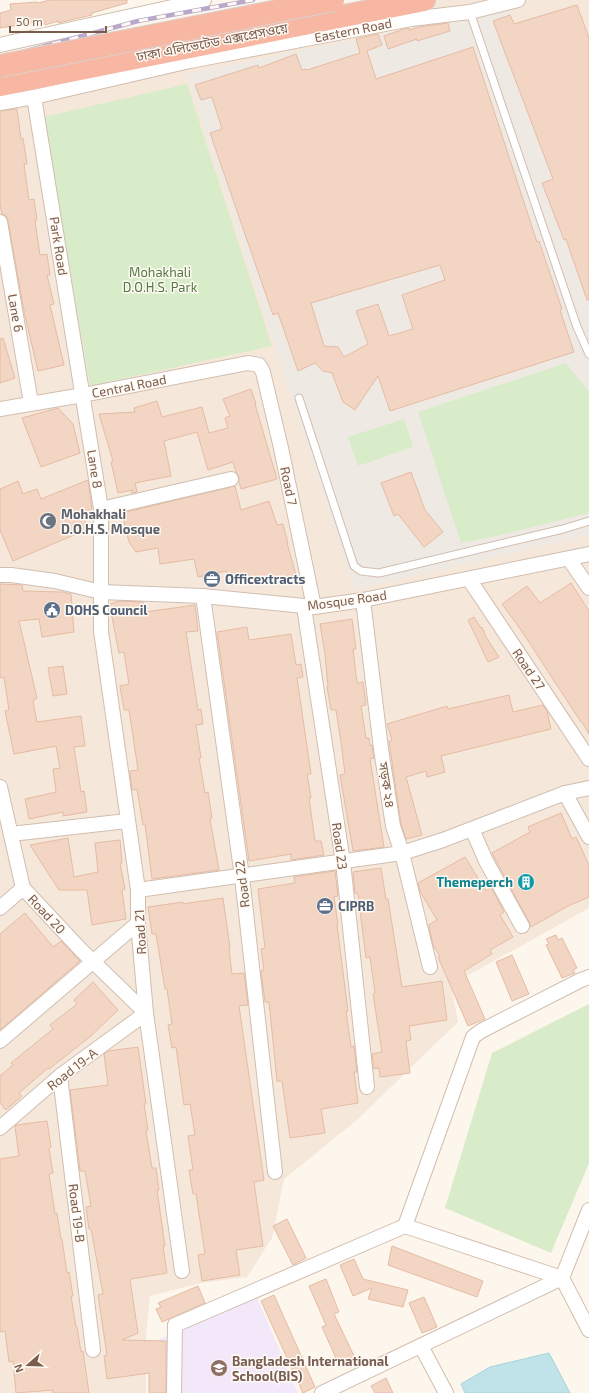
<svg xmlns="http://www.w3.org/2000/svg" width="589" height="1393" font-family="'Exo 2','Noto Sans Bengali',sans-serif">
<style>
.residential{fill:#f5e8da}
.industrial{fill:#efe9e4}
.education{fill:#f3e8fa}
.green{fill:#d8ecc9}
.water{fill:#bfe3e8;stroke:#a5d3da}
.building{fill:#f3d5c3;stroke:#e6bba3;fill-rule:evenodd}
.lines{fill:none;stroke-linecap:round;stroke-linejoin:round}
.lane-casing{stroke:#d1beb0;stroke-width:9}
.street-casing{stroke:#d1beb0;stroke-width:16}
.highway-casing{stroke:#dad1cd;stroke-width:24}
.lane{stroke:#fff;stroke-width:7}
.street{stroke:#fff;stroke-width:14}
.highway{stroke:#f7b7a3;stroke-width:22}
.tram{stroke:#b9a8c9;stroke-width:1}
.rail-casing{stroke:#b9a8c9;stroke-width:4.5}
.rail{stroke:#fffaf3;stroke-width:3;stroke-dasharray:9;stroke-linecap:butt}
.highway-bridge-casing{stroke:#dad1cd;stroke-width:24;stroke-linecap:butt}
.highway-bridge{stroke:#f7b7a3;stroke-width:22}
.labels{text-anchor:middle;dominant-baseline:central;stroke-width:3;stroke-linejoin:round;paint-order:stroke}
.street-label{font-size:13px;fill:#7a5c4d;stroke:#fffaf3}
.park-label{font-size:13px;fill:#537a41;stroke:#fffaf3}
.worship-label{font-size:13px;font-weight:bold;fill:#5b616d;stroke:#fffaf3;text-anchor:start}
.service-label{font-size:13px;font-weight:bold;fill:#4e5e75;stroke:#fffaf3;text-anchor:start}
.culture-label{font-size:13px;font-weight:bold;fill:#0d838f;stroke:#fffaf3;text-anchor:end}
.education-label{font-size:13px;font-weight:bold;fill:#785e54;stroke:#fffaf3;text-anchor:start}
</style>
<rect width="100%" height="100%" fill="#fdf6ec"/>
<path class="residential" d="M374,0H589V908L451,985L458,1022L357,1120L284,1179L272,1238L247,1277L201,1283L150,1296L146,1337V1393H0V103Z"/>
<path class="industrial" d="M507,8L589,218V535L354,590L187,74Z"/>
<path class="education" d="M256,1295L298,1393H149L151,1343Z"/>
<g class="green">
<path d="M187,84L272,346L90,386L44,117Z"/>
<path d="M566,363L589,392V513L497,536L461,543L418,412Z"/>
<path d="M404,419L413,447L358,466L348,437Z"/>
<path d="M589,1004V1163L551,1253L445,1208L492,1053Z"/>
</g>
<path class="water" d="M549,1353L570,1393H465L461,1384L490,1367Z"/>
<g class="building">
<path d="M50,0H127V3L92,13V15L58,23V21L45,25L44,21L0,28V13L11,10L10,4L37,2L38,3Z"/>
<path d="M577,5L589,38V300H587L566,239L564,240L542,183L553,179L493,21L510,15L514,24Z"/>
<path d="M448,23L450,31L417,41V39L388,49L384,36L404,29L409,28V30L419,27Z"/>
<path d="M378,34L382,45L367,51L376,79L473,47L537,242L539,241L562,309L560,310L574,352L390,411L378,376L355,410L343,402L332,373L323,371L315,363L298,371L278,313L273,315L210,133L222,129L212,97L201,100L195,85L258,65L259,68L296,54L302,70L306,69L307,70L360,53L356,39ZM440,265L445,280L402,295L413,329L389,336L378,304L356,311L368,344L344,357L338,347L324,346L311,303Z"/>
<path d="M17,109L21,139L23,138L27,164H24L29,200L34,199L37,220L35,221L40,255L47,254L50,275H47L54,304L50,305L64,365L38,371L24,311L8,221L6,216L2,214L0,205V111Z"/>
<path d="M3,338L15,378L0,383V339Z"/>
<path d="M251,389L256,404H255L277,479L241,489L239,482V477L236,472L233,462L208,470L197,432L164,441L171,476L135,483L137,492L131,493L133,490L118,493L111,462L113,461L99,414L135,412L134,408L157,401L162,417L202,407L209,433L228,428L225,418L230,416L223,399Z"/>
<path d="M58,408L73,424L80,453L41,467L22,418Z"/>
<path d="M411,472L425,510L443,532L424,547L398,514L394,516L381,483Z"/>
<path d="M88,480L92,509L82,513L88,529L13,561L0,530V489L18,481L23,494L37,489L41,499Z"/>
<path d="M235,486L241,510L269,501L277,525L283,524L288,543H287L296,575L264,584L262,577L229,585L226,571L198,577L194,559L160,564L158,548L136,552L129,542L122,513Z"/>
<path d="M571,583L589,611V734L582,722H581L521,630L502,604L527,586L540,603Z"/>
<path d="M0,584L22,585L23,591L63,592L71,594L74,632L42,637L39,619L19,621L37,698L33,701L37,722L81,716L85,746L74,747L81,792L84,791L87,812L63,816V812L29,819L25,799L56,792L53,769L60,768L56,746L14,754L5,711L9,710L4,677L0,678Z"/>
<path d="M120,601L143,602L145,612L195,605L198,631L186,632L198,710L201,709L203,724L196,725L201,758H199L205,793L208,792L212,818L210,819L219,870L152,879L145,824L143,825L137,789L132,790L130,771L138,770L129,710H124L120,686L129,684L124,652L119,653L110,607V604Z"/>
<path d="M474,617L481,628L482,627L486,637L499,657L488,662L468,620Z"/>
<path d="M352,619L356,649H353L357,683L363,682L366,705L361,706L366,738H369L370,746L372,745L374,758L370,759L384,847L353,851L340,775L345,774L341,742L336,710H331L327,687H328L325,654L320,624Z"/>
<path d="M247,627L249,640L291,634L296,665L301,664L303,677L297,678L311,774H307L311,798H309L315,841H321L324,855L291,860V854L249,861L217,632Z"/>
<path d="M63,666L67,694L53,696L48,668Z"/>
<path d="M509,695L513,712L543,705L547,711L551,729L441,756L445,772L427,777L426,771L406,777L422,835L406,839L401,824L389,741L392,740L387,724L447,706L448,709Z"/>
<path d="M561,813L572,839L576,837L589,865V897L568,906L531,927L529,922L492,853L530,832L528,827Z"/>
<path d="M68,838L74,877L98,872L95,843L120,840L122,863H120L125,889L122,890L126,919L92,925L87,890H59L30,845Z"/>
<path d="M465,857L486,891L491,887L504,912L500,915L513,937L490,950L492,954L464,971L485,1019L468,1026L438,957L440,956L433,945L429,925L437,920L421,893L418,883Z"/>
<path d="M381,868L386,899H388L402,987L442,981L447,1020L409,1026L411,1040L406,1041L410,1073L380,1077L379,1068L374,1069L372,1054L382,1052L373,994L375,993L370,957L366,958L358,895L357,893H355L353,872Z"/>
<path d="M335,871L338,896L334,897L338,925H337L348,1011H346L351,1047L354,1046L357,1072H354L358,1103L321,1109L325,1133L290,1138L282,1081H277L269,1002H265L261,971L264,970L261,949L265,948L258,889L295,883L294,877Z"/>
<path d="M223,898L230,948L229,949L232,974L244,973L248,1005L239,1006L264,1180L254,1182L263,1246L236,1250L240,1275L202,1281L198,1255L205,1254L196,1194H193L189,1170H193L188,1136L195,1135L190,1104L184,1105L176,1047L172,1048L168,1025L172,1024L167,989H165L156,934H152L148,907L183,902V904Z"/>
<path d="M25,913L53,947L61,941L80,961L0,1030V934Z"/>
<path d="M556,935L558,940L562,938L577,968L573,970L575,973L562,978L546,945L549,944L546,939Z"/>
<path d="M512,955L529,994L512,1001L496,962Z"/>
<path d="M93,982L118,1010L91,1036L49,1069L48,1068L19,1093L22,1096L6,1110L0,1103V1076L13,1065L11,1063L53,1029L50,1025L77,1004L74,1000Z"/>
<path d="M138,1047L146,1104H144L148,1130L146,1131L152,1168H156L159,1190H157L165,1246H163L167,1273L131,1279L130,1280L138,1333L122,1340L166,1341V1393H149V1373L107,1379L104,1356L107,1355L98,1295L103,1294L91,1229H89L86,1207L91,1206L85,1171H80L70,1090L108,1085L104,1054L108,1051Z"/>
<path d="M47,1121L51,1147L49,1148L53,1173L49,1174L55,1214L57,1213L61,1239H62L67,1273L69,1272L73,1296H71L76,1327H77L81,1352L83,1351L89,1393H53V1390L16,1393L13,1361L9,1362L5,1331L0,1332V1159L19,1156L15,1127L16,1125Z"/>
<path d="M287,1219L306,1258L293,1265L273,1226Z"/>
<path d="M392,1246L483,1281L477,1297L388,1265Z"/>
<path d="M354,1259L363,1279L408,1290L403,1307L368,1299L372,1288L353,1296L340,1265Z"/>
<path d="M326,1279L339,1312L334,1314L356,1360L340,1367L322,1327L326,1325L309,1286Z"/>
<path d="M198,1286L205,1303L162,1322L156,1309L161,1307L158,1303Z"/>
<path d="M274,1295L315,1387L303,1393L261,1301Z"/>
<path d="M424,1297L437,1327L422,1333L409,1303Z"/>
<path d="M386,1378L393,1393H375L371,1386Z"/>
</g>
<g class="lines">
<g class="lane-casing">
<g id="lane">
<path d="M470,12L577,327L589,354"/>
<path d="M299,398L354,566L361,571L379,573L563,529L589,521"/>
</g>
</g>
<g class="street-casing">
<g id="street">
<path d="M0,45L204,0"/>
<path d="M34,97L101,509V631L138,890V923L146,1013L182,1271"/>
<path d="M0,103L34,97L190,61L411,19L470,12L518,0"/>
<path d="M0,222L31,403"/>
<path d="M0,409L83,395L248,363L259,365L263,372L281,448L314,607"/>
<path d="M101,509L231,479"/>
<path d="M569,559L589,588"/>
<path d="M0,575H11L55,581L101,592L203,596L314,607L363,600L589,554"/>
<path d="M469,579L589,759"/>
<path d="M203,596L242,877L275,1172"/>
<path d="M363,600L381,749L393,826L402,853L430,967"/>
<path d="M304,607L343,862L367,1087"/>
<path d="M0,787L23,888L81,950L146,1013L60,1076L0,1128"/>
<path d="M565,793L589,837"/>
<path d="M472,829L486,861L522,926"/>
<path d="M11,834L127,821"/>
<path d="M138,890L402,853L443,840L565,793L589,788"/>
<path d="M0,908L23,888"/>
<path d="M0,1041L138,923"/>
<path d="M60,1076L93,1350"/>
<path d="M589,1210L562,1278L589,1330"/>
<path d="M405,1226L473,1037L481,1031L581,980L589,977"/>
<path d="M421,1346L446,1393"/>
<path d="M174,1393L175,1325L405,1226L562,1278"/>
<path d="M322,1393L562,1278"/>
</g>
</g>
<g class="highway-casing">
<path id="highway" d="M0,85L424,0"/>
</g>
<use href="#lane" class="lane"/>
<use href="#street" class="street"/>
<use href="#highway" class="highway"/>
<path class="tram" d="M0,71L141,33L321,0"/>
<g class="rail-casing">
<path id="rail" d="M0,58L138,21L253,0"/>
</g>
<use href="#rail" class="rail"/>
<g class="highway-bridge-casing">
<path id="highway-bridge" d="M0,66L333,0"/>
</g>
<use href="#highway-bridge" class="highway-bridge"/>
</g>
<defs>
<g id="mosque-disc" transform="scale(0.9)"><circle r="9.5" fill="#6b7280" stroke="#fffaf3"/><path d="M3.5-4.9A6 6 0 1 0 3.5 4.9A5 5 0 1 1 3.5-4.9Z" fill="#fff"/></g>
<g id="office-disc" transform="scale(0.9)"><circle r="9.5" fill="#5c6f8a" stroke="#fffaf3"/><path d="M-6-3h4V-5.5h4V-3h4V5H-6ZM-1-4.5V-3h2v-1.5ZM-6 0V1H6V0Z" fill="#fff"/></g>
<g id="civic-disc" transform="scale(0.9)"><circle r="9.5" fill="#5c6f8a" stroke="#fffaf3"/><path d="M-.6-6.5H3V-4.5H.6V-3L4-1V1h2V6H-6V1h2V-1L-.6-3ZM-1.2 2.5V6h2.4V2.5Z" fill="#fff"/></g>
<g id="building-disc" transform="scale(0.9)"><circle r="9.5" fill="#0f9aa8" stroke="#fffaf3"/><path d="M-4-6H4V6H1V3H-1V6H-4ZM-2.5-4.3h1.7v1.8h-1.7ZM.8-4.3h1.7v1.8H.8ZM-2.5-1h1.7V.8h-1.7ZM.8-1h1.7V.8H.8Z" fill="#fff"/></g>
<g id="school-disc" transform="scale(0.9)"><circle r="9.5" fill="#8d6e63" stroke="#fffaf3"/><path d="M0-5L7-2L0 1L-7-2ZM-4 1L0 2.5L4 1V4Q0 6-4 4Z" fill="#fff"/></g>
</defs>
<g fill-rule="evenodd">
<use href="#mosque-disc" x="48" y="521"/>
<use href="#office-disc" x="212" y="579"/>
<use href="#civic-disc" x="52" y="610"/>
<use href="#building-disc" x="526" y="882"/>
<use href="#office-disc" x="325" y="906"/>
<use href="#school-disc" x="219" y="1368"/>
</g>
<g class="labels">
<g class="street-label">
<text transform="translate(353 30) rotate(-11)">Eastern Road</text>
<text transform="translate(212 42) rotate(-11)">ঢাকা এলিভেটেড এক্সপ্রেসওয়ে</text>
<text transform="translate(59 246) rotate(81)">Park Road</text>
<text transform="translate(16 313) rotate(80)">Lane 6</text>
<text transform="translate(129 386) rotate(-11)">Central Road</text>
<text transform="translate(95 469) rotate(81)">Lane 8</text>
<text transform="translate(289 486) rotate(78)">Road 7</text>
<text transform="translate(347 600) rotate(-8)">Mosque Road</text>
<text transform="translate(529 669) rotate(56)">Road 27</text>
<text transform="translate(387 785) rotate(81)">সড়ক ২৪</text>
<text transform="translate(340 846) rotate(82)">Road 23</text>
<text transform="translate(242 884) rotate(-97)">Road 22</text>
<text transform="translate(47 914) rotate(47)">Road 20</text>
<text transform="translate(140 932) rotate(-93)">Road 21</text>
<text transform="translate(72 1069) rotate(-38)">Road 19-A</text>
<text transform="translate(77 1213) rotate(83)">Road 19-B</text>
</g>
<g class="park-label">
<text x="160" y="272">Mohakhali<tspan x="160" dy="15">D.O.H.S. Park</tspan></text>
</g>
<g class="worship-label">
<text x="61" y="514">Mohakhali<tspan x="61" dy="15">D.O.H.S. Mosque</tspan></text>
</g>
<g class="service-label">
<text x="225" y="579">Officextracts</text>
<text x="65" y="610">DOHS Council</text>
<text x="338" y="906">CIPRB</text>
</g>
<g class="culture-label">
<text x="513" y="882">Themeperch</text>
</g>
<g class="education-label">
<text x="232" y="1361">Bangladesh International<tspan x="232" dy="15">School(BIS)</tspan></text>
</g>
</g>
<g transform="translate(28 1365) rotate(250)" stroke="#fffaf3" stroke-width="3" paint-order="stroke">
<path d="M0-3L7 15L0 10L-7 15Z" fill="#7a5c4d"/>
<text y="-6" font-size="11" font-weight="bold" text-anchor="middle" fill="#7a5c4d">N</text>
</g>
<path d="M10 26v6h96v-6" fill="none" stroke="#7a5c4d" stroke-width="2"/>
<text x="16" y="26" font-size="12" fill="#7a5c4d" stroke="#fffaf3" stroke-width="3" paint-order="stroke">50 m</text>
</svg>
